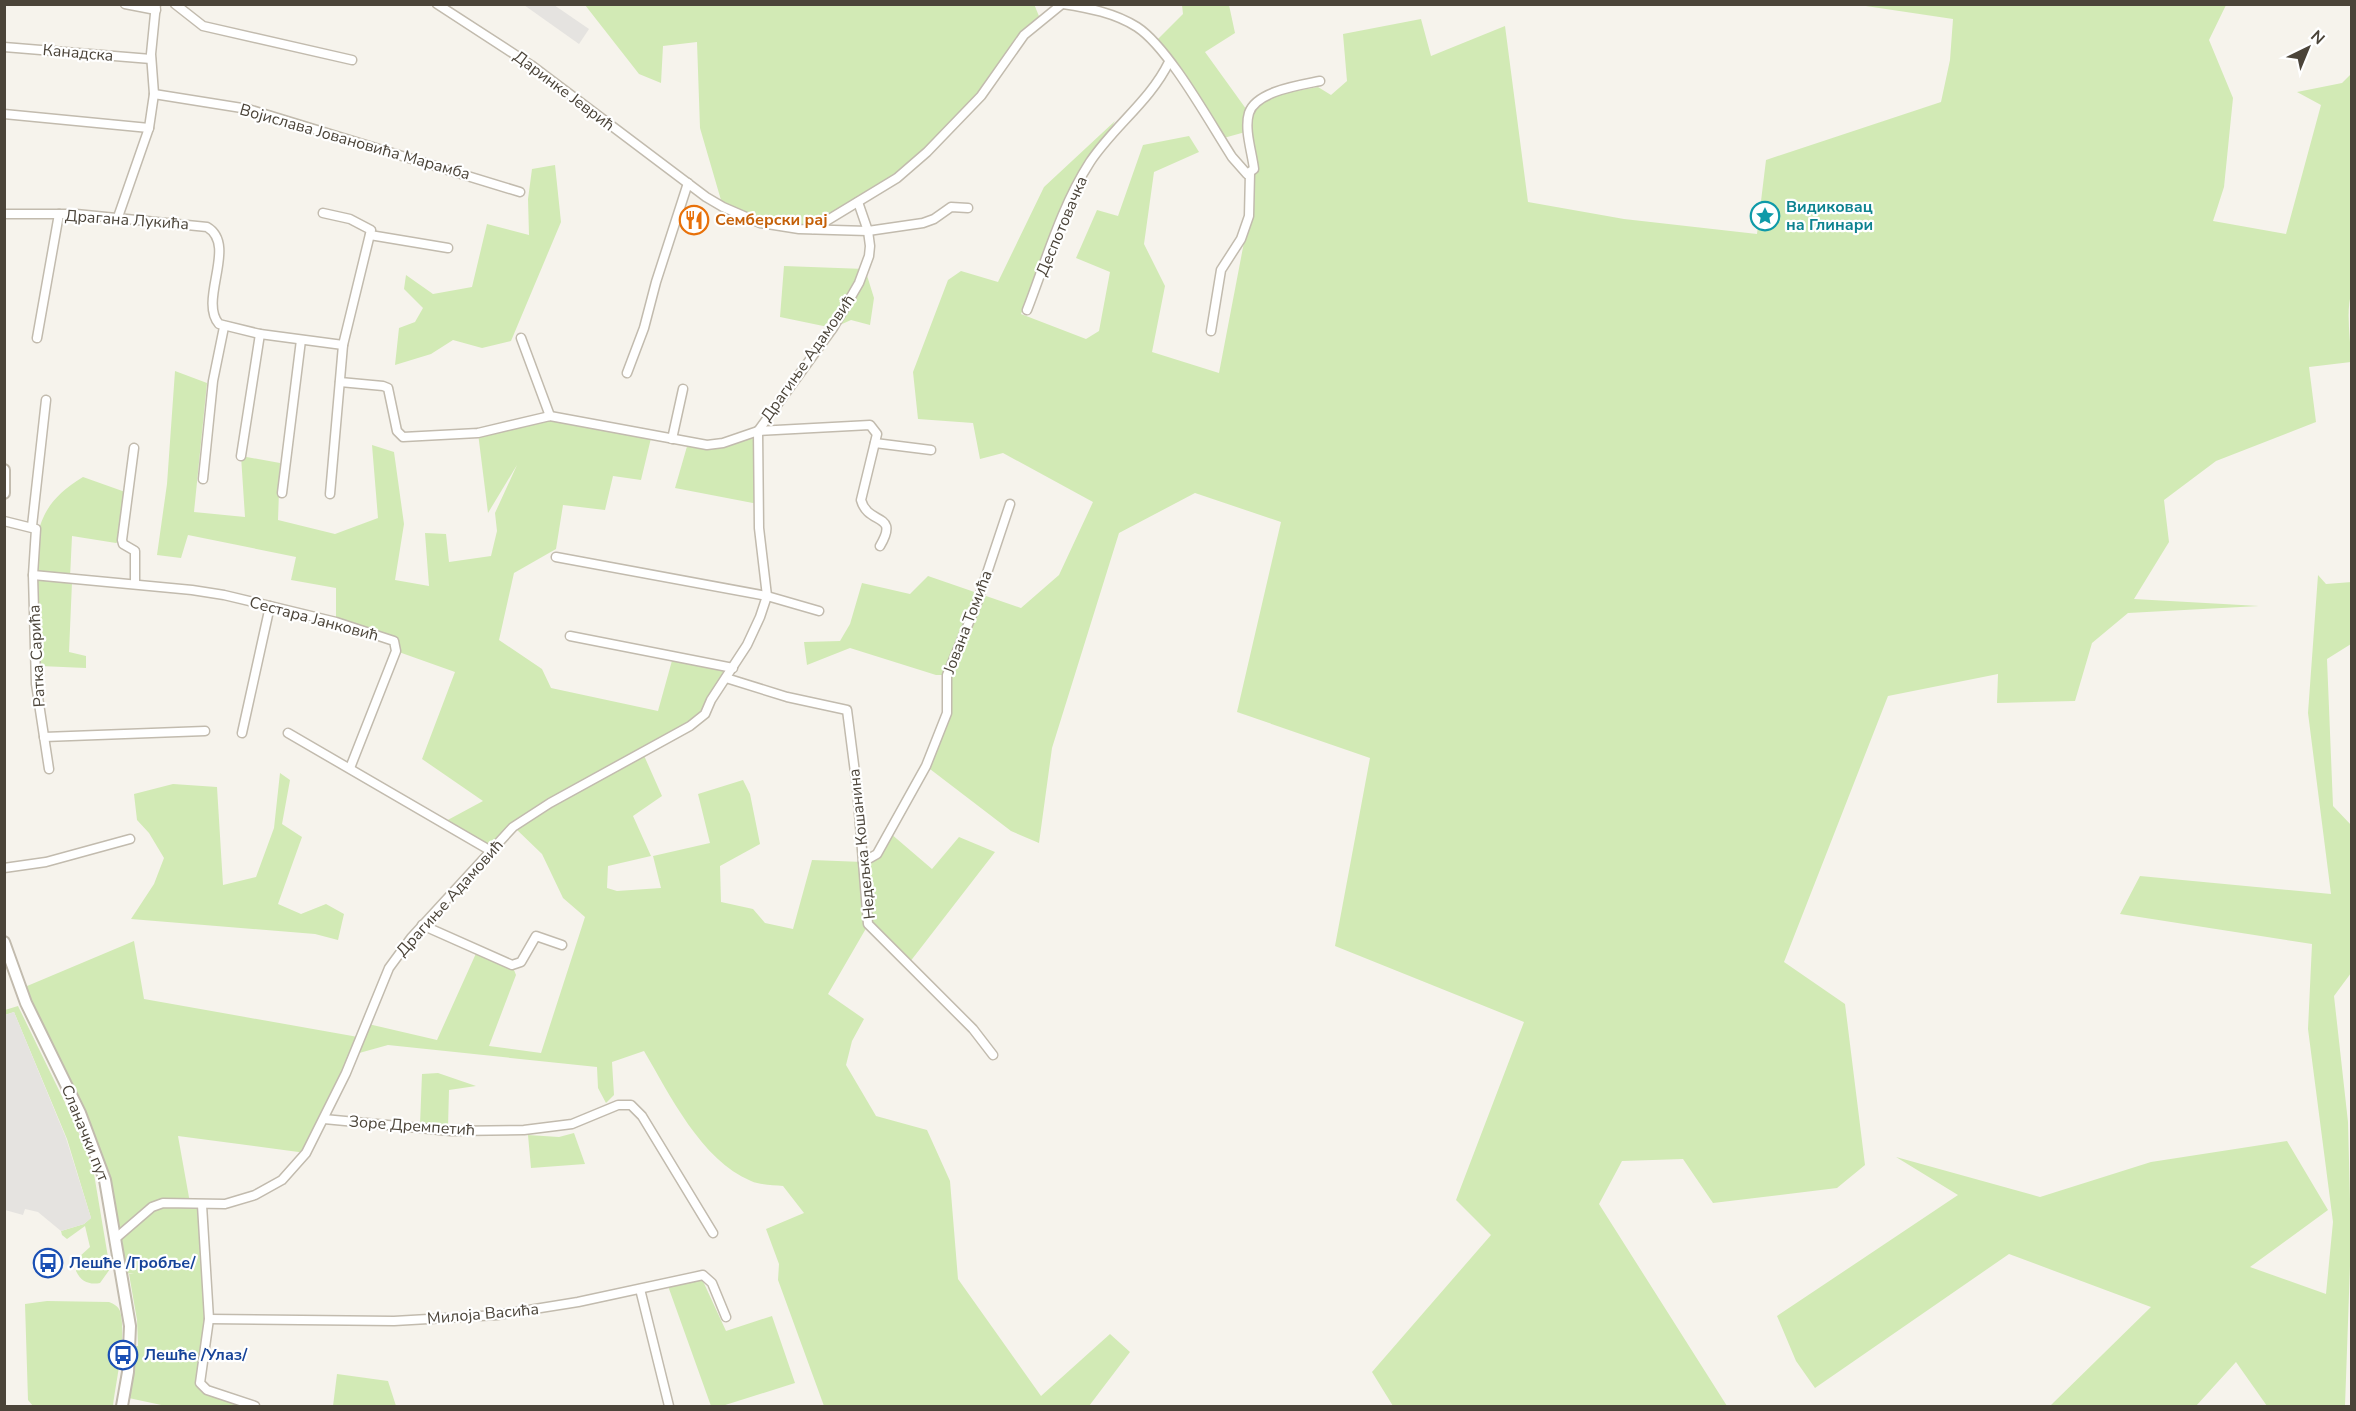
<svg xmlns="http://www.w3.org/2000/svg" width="2356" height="1411" font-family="'Nunito Sans',sans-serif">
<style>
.green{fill:#d2eab5}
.parking{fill:#e5e3e0}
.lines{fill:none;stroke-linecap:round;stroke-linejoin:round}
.minor-casing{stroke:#c2bbae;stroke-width:11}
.tertiary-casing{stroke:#c2bbae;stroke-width:14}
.minor{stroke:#fff;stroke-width:8}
.tertiary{stroke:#fff;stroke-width:10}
.labels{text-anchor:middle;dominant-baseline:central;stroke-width:4.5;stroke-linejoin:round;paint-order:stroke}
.street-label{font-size:16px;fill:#4b4439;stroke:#fff}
.culture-label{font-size:16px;font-weight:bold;fill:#0d838f;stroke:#fff;text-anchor:start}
.food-label{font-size:16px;font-weight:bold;fill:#c56008;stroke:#fff;text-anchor:start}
.transit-label{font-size:16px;font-weight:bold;fill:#164399;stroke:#fff;text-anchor:start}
</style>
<rect width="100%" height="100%" fill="#f6f3ec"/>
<g class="green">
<path d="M1034,4L1041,21L1029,30L987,89L897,178L813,229L783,228L723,207L700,128L697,42L663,46L661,83L639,74L585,5Z"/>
<path d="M1182,5H1229L1235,33L1205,52L1249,113L1263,97L1318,87L1331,95L1347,81L1343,34L1421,19L1431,56L1505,26L1528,202L1624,219L1757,234L1766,160L1941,102L1950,60L1953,19L1859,5H2226L2209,40L2233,98L2224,187L2213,221L2286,234L2321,105L2297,92L2342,83L2351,74L2352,291C2345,311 2351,339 2351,362L2309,367L2316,422L2216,461L2164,500L2169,542L2134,599L2259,606L2128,613L2092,643L2075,701L1997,703L1998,674L1888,696L1784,962L1845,1004L1865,1165L1837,1188L1713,1203L1683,1159L1622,1161L1599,1204L1727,1406H1393L1372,1372L1491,1235L1456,1200L1524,1022L1335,946L1370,758L1237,712L1281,522L1195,493L1119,533L1052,748L1039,843L1011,831L926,766L947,713V675H936L850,648L807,665L804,642L840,641L850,624L862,583L910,594L928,576L1021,608L1059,575L1093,502L1003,453L980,459L973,423L918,419L913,372L948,280L961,271L998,282L1044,187L1115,121L1072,200L1021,314L1086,339L1099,331L1110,272L1076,258L1097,210L1118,216L1143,145L1189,136L1199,152L1154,172L1144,244L1165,286L1152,352L1219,373L1249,216V131L1220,139L1155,42L1183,14Z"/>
<path d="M555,165L561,222L511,341L482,348L453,340L431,354L395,365L399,328L415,322L423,308L404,289L406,275L433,294L472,287L487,224L529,235L528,199L532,169Z"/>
<path d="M784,266L865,269L874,298L870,325L851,320L833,328L780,317Z"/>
<path d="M175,371L207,383L194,512L245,517L241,456L280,463L278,520L335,534L378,518L372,445L394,452L404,524L395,580L429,586L425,533L446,534L449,562L491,556L497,531L495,513L517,465L488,513L478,433L537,418L652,434L641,480L613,476L605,510L563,505L556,549L514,573L499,640L542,669L551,688L658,711L673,657L733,668L705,714L642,751L662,796L633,816L651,856L608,866L607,888L617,891L661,888L653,856L710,843L698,794L743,780L750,794L760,844L720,866L721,902L753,909L765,923L793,929L812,860L863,862L873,858L890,833L932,869L959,837L995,852L906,967L868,925L828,994L864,1019L852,1041L846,1065L876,1116L927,1130L950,1181L958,1279L1041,1396L1110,1334L1130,1352L1089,1406H824L778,1280L779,1264L766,1229L804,1213L783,1186C773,1185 760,1185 751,1181C701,1160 670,1095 644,1051L612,1062L614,1095L606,1103L598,1088L597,1067L388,1045L352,1055L306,1153L178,1136L190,1203L202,1205L209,1299L196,1387L236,1400L234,1406H166L124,1397L130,1346H138L137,1320L129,1274L134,1273L122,1274L105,1180L20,989L134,941L144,999L358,1037L364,1023L437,1040L478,949L512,965L516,975L489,1046L541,1053L585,917L563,898L542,854L514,827L491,851L444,822L483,801L422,759L455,672L396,651V644L336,622V588L291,580L296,557L188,535L181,558L157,555L167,484Z"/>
<path d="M758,431V504L675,488L688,443L707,445Z"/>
<path d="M83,477L128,493L122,540L116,543L72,536L70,578L33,575C36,528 40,503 83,477Z"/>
<path d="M2318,575L2326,584L2352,582L2351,644L2327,659L2333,806L2352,826L2351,973L2334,996L2348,1122L2351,1238L2345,1406H2267L2236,1362L2196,1406H2050L2151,1307L2009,1254L1815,1388L1796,1361L1777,1316L1958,1195L1896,1157L2040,1197L2151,1162L2287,1141L2328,1210L2250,1267L2326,1294L2333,1222L2308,1029L2312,944L2120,914L2140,876L2331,894L2308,713Z"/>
<path d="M38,580L72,582L69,652L86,656V668L40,666Z"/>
<path d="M280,773L290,780L282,824L302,837L278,904L301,914L326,904L344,914L338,940L315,934L131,919L154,884L164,858L149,833L137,820L134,794L173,784L217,787L223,885L256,877L274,828Z"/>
<path d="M18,1006L73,1119L93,1168L110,1269L100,1283C90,1285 81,1282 76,1271L80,1260L78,1258L90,1247L85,1226L67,1239L62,1235L61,1231L84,1224L91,1218L67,1139L14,1012L5,1015V1010Z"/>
<path d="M438,1073L476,1086L449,1090L448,1127L420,1125L422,1074Z"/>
<path d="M574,1133L585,1164L531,1168L528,1135L559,1137Z"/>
<path d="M702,1279L726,1331L772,1316L795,1383L722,1406H711L668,1286Z"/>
<path d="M47,1301L109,1302C114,1304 118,1306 120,1311C127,1336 116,1380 113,1406H33L28,1400L25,1304Z"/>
<path d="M337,1374L388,1381L396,1406H333Z"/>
</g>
<g class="parking">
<path d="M524,5H554L589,29L579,44Z"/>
<path d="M14,1012L66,1138L91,1218L84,1224L61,1231L38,1212L25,1209L23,1215L5,1210V1015Z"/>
</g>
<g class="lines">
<g class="minor-casing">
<g id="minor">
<path d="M125,4L156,10"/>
<path d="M175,4L203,26L352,60"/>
<path d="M437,4L531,65L706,197L723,207L760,223L799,229L868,231L923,223L934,219L951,207L968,208"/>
<path d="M1063,4C1089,8 1115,13 1137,27C1169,48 1210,123 1232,157L1247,174L1254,169C1252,152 1244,129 1249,113C1256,91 1301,85 1320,81"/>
<path d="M4,47L151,59"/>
<path d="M154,94L248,109L520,192"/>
<path d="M4,114L149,128"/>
<path d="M4,214H76L207,227C238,245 198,300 219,324L260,334L343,345L371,230L350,219L323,213"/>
<path d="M118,217L149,128L154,94L151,54L156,4"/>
<path d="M813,229L897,178L927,152L981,96L1024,35L1062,4"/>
<path d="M370,235L448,248"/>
<path d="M1027,310C1046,261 1061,207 1090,162C1114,126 1150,101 1169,62"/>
<path d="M1211,331L1221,270L1241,239L1249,216L1250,173"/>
<path d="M37,338L59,214"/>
<path d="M521,338L550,416"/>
<path d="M627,373L644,328L656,282L688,183"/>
<path d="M340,382L383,386L388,388L397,431L403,437L478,433L550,416L707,445L723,443L758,431L870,425L877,434L861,500C868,526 900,512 880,546"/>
<path d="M672,439L683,389"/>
<path d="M875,443L931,450"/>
<path d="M134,448L122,540L123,544L135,551V584"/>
<path d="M241,456L260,334"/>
<path d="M203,479L213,381L224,327"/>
<path d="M282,493L301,340"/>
<path d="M330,494L343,345"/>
<path d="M4,521L36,529L33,575L36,684L49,769"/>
<path d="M32,526L46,400"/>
<path d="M556,557L767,596L819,611"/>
<path d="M33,575L192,590L224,595L336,622L394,641L396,651L350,768"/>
<path d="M570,636L733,668"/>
<path d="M726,678L787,697L847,710L857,788L868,924L973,1029L993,1055"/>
<path d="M242,733L270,606"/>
<path d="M288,733L491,851"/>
<path d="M44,737L205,731"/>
<path d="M863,862L877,854L926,766L947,713V675L977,603L1010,504"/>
<path d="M4,868L46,862L130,839"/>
<path d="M422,925L512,965L521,962L536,936L562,945"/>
<path d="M324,1119L451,1131L524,1130L572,1124L618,1105H631L642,1116L713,1233"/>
<path d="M202,1205L209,1319L200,1383L207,1390L255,1406"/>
<path d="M116,1238L152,1207L163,1203L225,1204L255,1195L282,1180L306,1153L346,1073L389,968L411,938L513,827L550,803L690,726L705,714L711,700L747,645L760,617L767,596L759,528L758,431L833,328L859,283L869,256L870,246L868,231L858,202"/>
<path d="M640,1289L669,1406"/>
<path d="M209,1319L394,1321L497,1315L578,1302L703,1275L712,1283L726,1317"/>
</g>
</g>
<g class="tertiary-casing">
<g id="tertiary">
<path d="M4,470V493"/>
<path d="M4,942L26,1003L80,1113L105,1180L130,1326L128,1372L122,1406"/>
</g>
</g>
<use href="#minor" class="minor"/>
<use href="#tertiary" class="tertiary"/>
</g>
<defs>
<g id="sight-ring" transform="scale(1.5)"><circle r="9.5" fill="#fff" stroke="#0f9aa8" stroke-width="1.5"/><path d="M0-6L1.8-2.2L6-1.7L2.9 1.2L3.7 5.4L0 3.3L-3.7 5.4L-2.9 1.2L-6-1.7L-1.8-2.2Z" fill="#0f9aa8"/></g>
<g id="restaurant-ring" transform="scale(1.5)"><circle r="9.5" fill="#fff" stroke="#e8710a" stroke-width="1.5"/><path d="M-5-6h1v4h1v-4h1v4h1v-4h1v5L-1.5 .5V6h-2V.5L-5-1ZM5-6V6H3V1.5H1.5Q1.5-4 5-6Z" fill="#e8710a"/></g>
<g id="bus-ring" transform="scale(1.5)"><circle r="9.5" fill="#fff" stroke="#1a4fb4" stroke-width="1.5"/><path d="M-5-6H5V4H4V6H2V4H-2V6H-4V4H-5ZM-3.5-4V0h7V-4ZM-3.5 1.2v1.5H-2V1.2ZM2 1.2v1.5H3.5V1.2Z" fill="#1a4fb4"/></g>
</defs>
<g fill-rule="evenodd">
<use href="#sight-ring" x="1765" y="216"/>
<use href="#restaurant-ring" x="694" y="220"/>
<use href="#bus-ring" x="48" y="1263"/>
<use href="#bus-ring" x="123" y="1355"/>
</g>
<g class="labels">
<g class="street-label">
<text transform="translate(78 53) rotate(5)">Канадска</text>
<text transform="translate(564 91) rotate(37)">Даринке Јеврић</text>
<text transform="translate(355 142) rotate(16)">Војислава Јовановића Марамба</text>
<text transform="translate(127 220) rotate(4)">Драгана Лукића</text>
<text transform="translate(1062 226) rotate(-67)">Деспотовачка</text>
<text transform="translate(808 358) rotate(-55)">Драгиње Адамовић</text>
<text transform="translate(314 619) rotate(15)">Сестара Јанковић</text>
<text transform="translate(968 622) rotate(-69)">Јована Томића</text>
<text transform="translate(37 656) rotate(-93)">Ратка Сарића</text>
<text transform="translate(862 844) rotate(-96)">Недељка Кошанина</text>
<text transform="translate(450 898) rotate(-48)">Драгиње Адамовић</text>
<text transform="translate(412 1126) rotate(4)">Зоре Дремпетић</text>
<text transform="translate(85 1133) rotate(68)">Сланачки пут</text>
<text transform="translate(483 1314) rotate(-5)">Милоја Васића</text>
</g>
<g class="culture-label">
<text x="1786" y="207">Видиковац<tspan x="1786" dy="18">на Глинари</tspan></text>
</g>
<g class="food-label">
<text x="715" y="220">Семберски рај</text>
</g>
<g class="transit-label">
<text x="69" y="1263">Лешће /Гробље/</text>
<text x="144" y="1355">Лешће /Улаз/</text>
</g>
</g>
<rect width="2356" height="1411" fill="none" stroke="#4b4439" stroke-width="12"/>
<g transform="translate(2308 48) rotate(43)" stroke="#ffffff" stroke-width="4.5" paint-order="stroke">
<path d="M0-4.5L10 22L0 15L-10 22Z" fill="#4b4439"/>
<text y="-9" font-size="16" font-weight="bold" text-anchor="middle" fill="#4b4439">N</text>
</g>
</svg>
